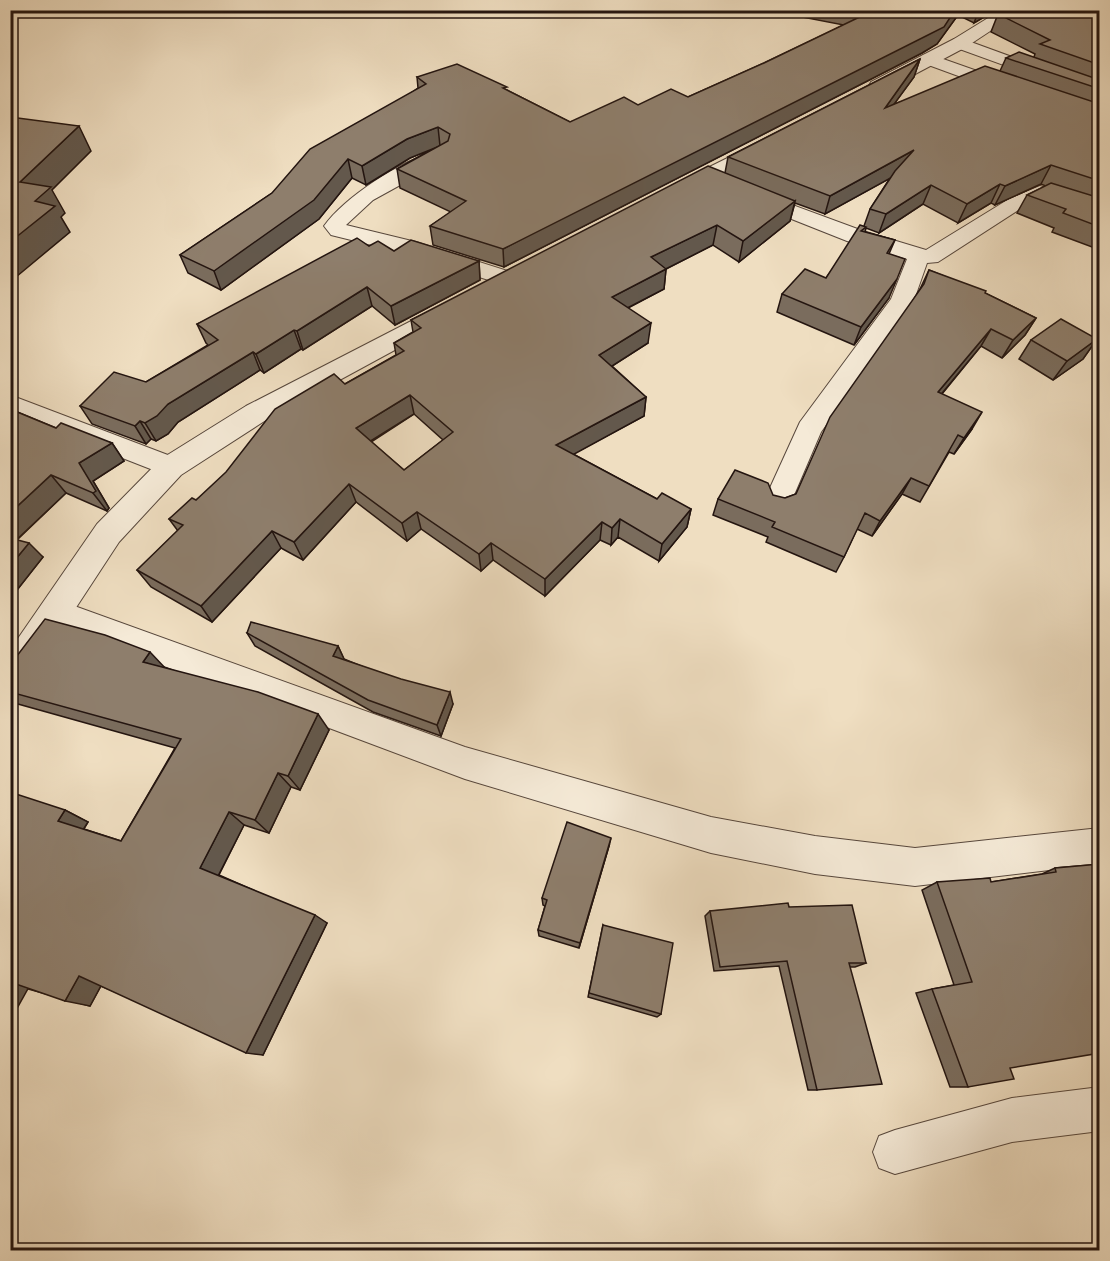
<svg xmlns="http://www.w3.org/2000/svg" width="1110" height="1261" font-family="'IM FELL Double Pica',serif">
<style>
.lines{fill:none;stroke-linecap:round;stroke-linejoin:round}
.minor-casing{stroke:#57473c;stroke-width:2}
.tertiary-casing{stroke:#57473c;stroke-width:2}
.minor{fill:#f5ead7;fill-rule:evenodd}
.tertiary{fill:#f5ead7;fill-rule:evenodd}
.wall{fill:#7a6c5d;stroke:#241510;stroke-width:1.5;fill-rule:evenodd}
.shaded-wall{fill:#63584c;stroke:#241510;stroke-width:1.5}
.building{fill:#8e7e6c;stroke:#241510;stroke-width:1.5;fill-rule:evenodd}
</style>
<rect width="100%" height="100%" fill="#efdec1"/>
<filter id="stains"><feTurbulence type="fractalNoise" baseFrequency=".00333" numOctaves="4"/><feColorMatrix values="0 0 0 0 .2 0 0 0 0 .09 0 0 0 0 .02 0 0 0 .5 -.17"/></filter>
<radialGradient id="worn" r=".72"><stop offset=".6" stop-color="#630" stop-opacity="0"/><stop offset="1" stop-color="#630" stop-opacity=".3"/></radialGradient>
<g class="lines">
<g class="minor-casing">
<g id="minor">
<path d="M960,38L1100,89V100L954,47L952,43L954,39Z"/>
<path d="M929,54L1014,84L1017,88L1008,93L1002,92L923,63L920,59L923,55Z"/>
<path d="M435,152L442,154L445,158L442,162L373,200L346,225L416,242L514,273L517,278L514,283H498L400,252L331,235L324,226C345,197 400,161 435,152Z"/>
<path d="M1040,186L1100,206V219L1041,199L1023,207L938,262L927,263L914,300L821,432L788,509L778,512L768,509L764,501L800,422L891,299L907,259L847,241L746,201L743,197L746,193H760L863,231L926,250L1009,199Z"/>
<path d="M10,395L181,460L185,467L181,474L171,477L10,414Z"/>
<path d="M55,599L465,747L711,817L815,836L915,848L1100,828V864L915,886L815,874L711,853L465,779L44,621L39,612L44,603Z"/>
<path d="M1100,1087V1131L1012,1142L895,1174L879,1168L873,1152L879,1136L895,1130L1012,1098Z"/>
</g>
</g>
<g class="tertiary-casing">
<g id="tertiary">
<path d="M1001,10H1022L966,47L885,90H871L869,86L871,82L954,39Z"/>
<path d="M766,139L773,141L776,145L773,149L687,196H671L668,191L671,186Z"/>
<path d="M452,300L461,302L464,308L461,314L266,420L181,475L119,542L22,690L10,694V650L97,524L161,459L246,406Z"/>
</g>
</g>
<use href="#minor" class="minor"/>
<use href="#tertiary" class="tertiary"/>
</g>
<g class="wall">
<path d="M804,10H996L974,23L958,15L937,44L922,53L504,267L433,245L430,226L451,212L400,188L397,169L434,148L410,158L366,185L352,178L319,219L221,290L188,273L180,255L272,193L418,88L417,77L507,90L570,122L638,105L688,97L764,63L844,25L802,17Z"/>
<path d="M1100,10V250L1052,232L1054,228L1017,213L1027,195L1046,186L1041,184L995,205L991,203L958,223L923,204L879,233L866,228L865,232L895,240L889,254V298L854,345L777,312L782,294L826,278L864,226L870,209L890,178L825,214L795,203L790,221L739,262L713,245L666,269L664,289L628,308L648,343L612,366L646,397L644,416L573,454L657,499L691,509L687,527L659,561L618,537L611,545L600,540L545,596L493,560L481,571L421,529L407,541L356,502L303,560L281,548L212,622L151,587L137,570L178,531L169,519L196,500L345,384L396,355L394,343L413,332L411,320L725,173L728,157L920,59L914,77L894,104L1000,71L1006,58L1034,57L1035,54L991,32L998,14ZM414,414L443,440L404,470L371,442Z"/>
<path d="M369,246L394,251L479,261L480,280L395,325L372,306L303,350L301,349L264,373L260,370L178,422L168,434L156,441L151,439L146,444L92,424L80,406L146,382L208,345L206,343L197,324Z"/>
<path d="M929,270L985,293L1036,318L1025,335L1002,358L981,346L942,394L972,429L954,454L949,452L920,502L902,494L872,536L857,529L844,557L836,572L766,542L768,537L713,515L718,499L785,498L796,494L920,289Z"/>
<path d="M1097,339L1083,359L1053,380L1019,359L1031,340Z"/>
<path d="M10,409L56,428L112,443L124,461L93,481L109,508L107,511L66,493L17,540L43,557L17,590L11,588L10,590Z"/>
<path d="M247,633L338,646L344,659L453,704L441,736L373,712L255,646Z"/>
<path d="M10,665L166,668L329,730L300,790L291,787L269,833L244,825L219,875L327,923L263,1055L101,986L90,1006L28,989L65,810L88,822L84,829L121,841L175,748L18,704L10,699Z"/>
<path d="M609,846L579,948L539,936L538,930L545,906L543,905L542,898Z"/>
<path d="M1100,864L1010,1068L968,1087H950L916,993L932,989L954,985L922,890L937,882H991L1042,874L1055,868Z"/>
<path d="M789,907L866,963L855,967H850L817,1090H808L779,966L714,971L705,916L710,911Z"/>
<path d="M603,925L661,1014L657,1017L588,997Z"/>
</g>
<g class="shaded-wall">
<path d="M955,10H960L958,15L937,44L922,53L504,267L503,249Z"/>
<path d="M979,10H996L974,23Z"/>
<path d="M920,59L914,77L878,126L885,108Z"/>
<path d="M79,126L91,151L52,190L65,213L61,217L70,232L10,282V242L20,182Z"/>
<path d="M438,127L440,146L410,158L366,185L362,166L407,139Z"/>
<path d="M914,150L907,169L825,214L830,196Z"/>
<path d="M348,159L352,178L319,219L221,290L214,271Z"/>
<path d="M1051,165L1041,184L995,205L1005,186Z"/>
<path d="M1000,184L991,203L958,223L967,204Z"/>
<path d="M931,185L923,204L879,233L886,214Z"/>
<path d="M795,201L790,221L739,262L743,241Z"/>
<path d="M717,225L713,245L648,278L651,257Z"/>
<path d="M479,261L480,280L395,325L391,306Z"/>
<path d="M666,269L664,289L610,317L612,297Z"/>
<path d="M897,279L889,298L854,345L861,327Z"/>
<path d="M367,287L372,306L303,350L297,331Z"/>
<path d="M1036,318L1025,335L1002,358L1013,340Z"/>
<path d="M651,323L648,343L598,375L599,355Z"/>
<path d="M991,329L981,346L929,409L938,392Z"/>
<path d="M294,330L301,349L264,373L256,354Z"/>
<path d="M1097,339L1083,359L1053,380L1067,361Z"/>
<path d="M253,352L260,370L178,422L168,434L156,441L145,423L168,404Z"/>
<path d="M410,395L414,414L361,447L356,428Z"/>
<path d="M646,397L644,416L556,464V445Z"/>
<path d="M982,412L972,429L954,454L964,438Z"/>
<path d="M140,421L151,439L146,444L135,426Z"/>
<path d="M112,443L124,461L93,481L109,508L107,511L93,493L79,463Z"/>
<path d="M51,475L66,493L12,544L10,542V513Z"/>
<path d="M911,478L902,494L872,536L880,521Z"/>
<path d="M349,484L356,502L303,560L294,542Z"/>
<path d="M691,509L687,527L659,561L662,544Z"/>
<path d="M417,512L421,529L407,541L402,523Z"/>
<path d="M620,519L618,537L611,545L612,528Z"/>
<path d="M602,522L600,540L545,596V579Z"/>
<path d="M272,531L281,548L212,622L201,606Z"/>
<path d="M29,543L43,557L17,590L10,584V566Z"/>
<path d="M491,543L493,560L481,571L479,554Z"/>
<path d="M338,646L344,659L340,668L333,656Z"/>
<path d="M150,652L167,670L143,662Z"/>
<path d="M450,692L453,704L441,736L437,725Z"/>
<path d="M318,714L329,730L300,790L288,776Z"/>
<path d="M278,773L291,787L269,833L255,820Z"/>
<path d="M65,810L88,822L81,833L58,821Z"/>
<path d="M229,812L244,825L217,878L200,868Z"/>
<path d="M611,838L609,846L579,948L580,943Z"/>
<path d="M315,915L327,923L263,1055L246,1053Z"/>
<path d="M79,976L103,982L90,1006L65,1001Z"/>
<path d="M10,981L30,985L10,1021Z"/>
</g>
<g class="building">
<path d="M866,10H955L944,27L928,35L503,249L430,226L466,201L397,169L448,141L450,134L438,127L407,139L362,166L348,159L314,200L214,271L180,255L272,193L310,149L426,84L417,77L457,64L507,87L503,88L570,122L624,97L638,105L671,89L688,97L764,63L872,11Z"/>
<path d="M1004,10H1100V65L1040,44L1050,40L998,14Z"/>
<path d="M1019,52L1100,80V89L1006,58Z"/>
<path d="M920,59L885,108L985,66L1100,104V181L1051,165L1005,186L1000,184L967,204L931,185L886,214L870,209L895,171L914,150L830,196L728,157Z"/>
<path d="M10,117L79,126L20,182L51,187L35,201L55,206L10,242Z"/>
<path d="M708,166L795,201L743,241L717,225L651,257L666,269L612,297L651,323L599,355L646,397L556,445L657,499L662,493L691,509L662,544L620,519L612,528L602,522L545,579L491,543L479,554L417,512L402,523L349,484L294,542L272,531L201,606L137,570L183,525L169,519L192,498L196,500L226,472L275,409L334,374L345,384L404,351L394,343L421,328L411,320ZM410,395L453,432L404,470L356,428Z"/>
<path d="M1051,183L1100,198V227L1063,213L1066,209L1027,195Z"/>
<path d="M860,225L866,227L861,231L895,240L887,253L905,259L897,279L861,327L782,294L805,269L826,278Z"/>
<path d="M357,238L369,246L378,241L394,251L411,240L479,261L391,306L367,287L297,331L294,330L256,354L253,352L168,404L157,416L145,423L140,421L135,426L80,406L114,372L146,382L218,340L197,324Z"/>
<path d="M929,270L986,291L985,293L1036,318L1013,340L991,329L938,392L982,412L964,438L958,435L929,486L911,478L880,521L865,513L844,557L772,527L775,522L718,499L735,470L768,483L773,495L785,498L796,494L830,417L924,284Z"/>
<path d="M1061,319L1097,339L1067,361L1031,340Z"/>
<path d="M10,409L56,428L61,423L112,443L79,463L96,491L93,493L51,475L10,513Z"/>
<path d="M10,538L29,543L10,566Z"/>
<path d="M45,619L105,635L150,652L143,662L258,692L318,714L288,776L278,773L255,820L229,812L200,868L315,915L246,1053L79,976L65,1001L10,982V792L65,810L58,821L121,841L181,739L10,692V665Z"/>
<path d="M251,622L338,646L333,656L401,679L450,692L437,725L368,700L247,633Z"/>
<path d="M567,822L611,838L580,943L538,930L547,900L542,898Z"/>
<path d="M1100,864V1053L1010,1068L1014,1079L968,1087L932,989L972,982L937,882L990,878L991,882L1056,872L1055,868Z"/>
<path d="M788,903L789,907L852,905L866,963H849L882,1084L817,1090L787,961L720,967L710,911Z"/>
<path d="M603,925L673,943L661,1014L589,993Z"/>
</g>
<rect width="1110" height="1261" fill="none" stroke="#efdec1" stroke-width="36"/>
<rect x="12" y="12" width="1086" height="1237" fill="none" stroke="#241510" stroke-width="3"/>
<rect x="18" y="18" width="1074" height="1225" fill="none" stroke="#241510" stroke-width="1.5"/>
<rect width="100%" height="100%" filter="url(#stains)"/>
<rect width="100%" height="100%" fill="url(#worn)"/>
</svg>
